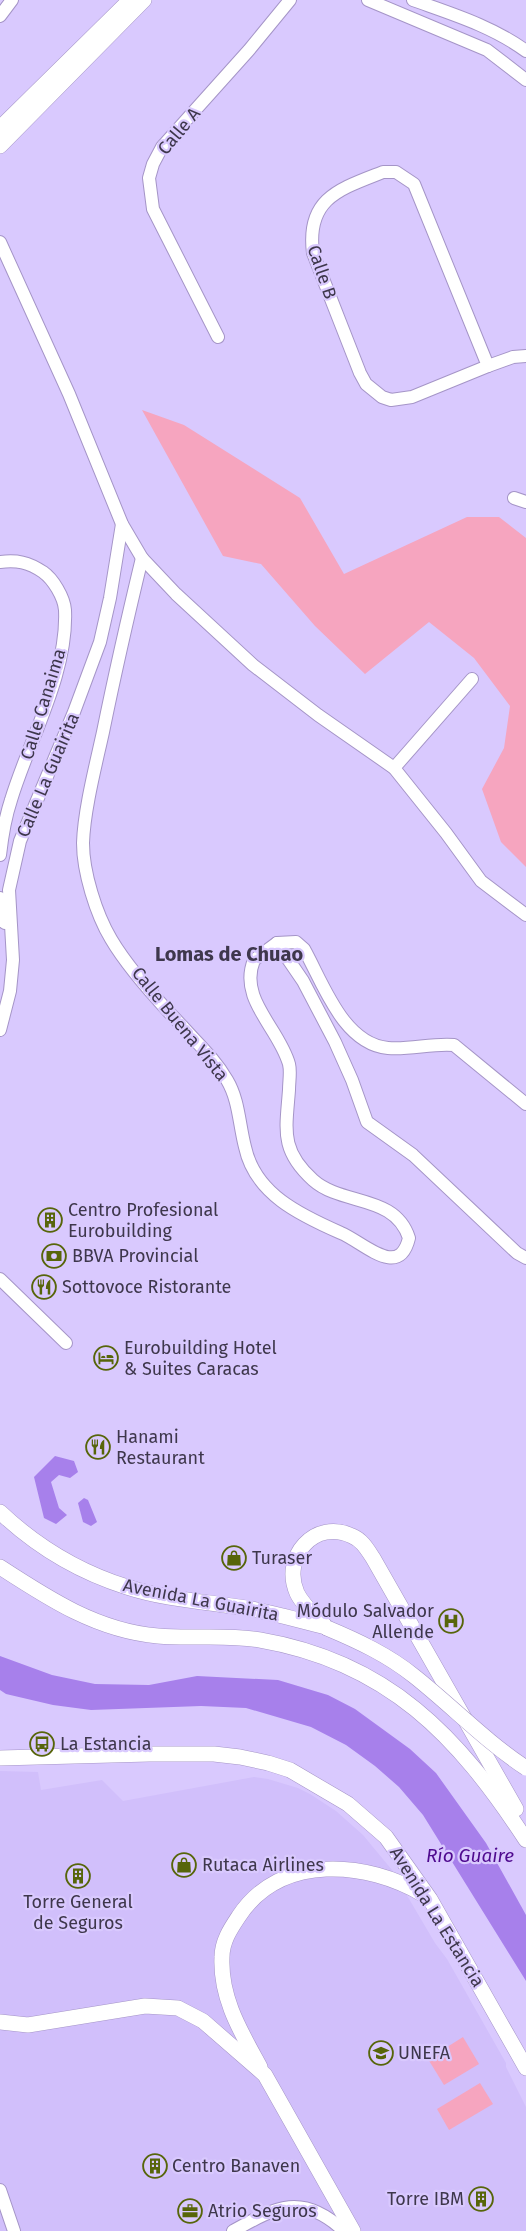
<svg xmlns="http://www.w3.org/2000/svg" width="526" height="2231" font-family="'Fira Sans',sans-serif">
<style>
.built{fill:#d1bffb}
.green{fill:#f6a5bf}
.water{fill:#a780eb}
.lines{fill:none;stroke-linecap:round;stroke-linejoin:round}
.minor-casing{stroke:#a595c7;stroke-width:14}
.tertiary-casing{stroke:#a595c7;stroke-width:16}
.minor{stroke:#fff;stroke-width:12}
.tertiary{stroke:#fff;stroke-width:15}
.tertiary-bridge-casing{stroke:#a595c7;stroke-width:16;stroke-linecap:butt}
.tertiary-bridge{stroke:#fff;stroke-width:15}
.labels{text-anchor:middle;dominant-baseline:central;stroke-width:4.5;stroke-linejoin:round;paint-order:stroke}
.street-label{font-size:18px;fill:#3e374c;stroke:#d9c9fe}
.poi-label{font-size:18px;fill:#3e374c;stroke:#d9c9fe;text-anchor:start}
.water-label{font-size:19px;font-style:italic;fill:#4f0a8f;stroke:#d9c9fe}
.quarter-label{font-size:20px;font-weight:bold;fill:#3e374c;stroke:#d9c9fe}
</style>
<rect width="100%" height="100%" fill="#d9c9fe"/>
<path class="built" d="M0,1771L38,1772L41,1790L102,1780L123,1801L254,1777L268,1779L298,1788L310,1794L336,1811L363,1835L392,1870L435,1943L447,1959L506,2063V2067L526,2107V2231H0Z"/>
<g class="green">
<path d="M142,410L184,425L300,498L344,574L467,517H499L526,538V867L501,842L482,789L504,748L510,706L474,658L429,622L365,674L315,626L261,564L223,556Z"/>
<path d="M463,2037L479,2064L444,2085L428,2059Z"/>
<path d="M480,2083L493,2104L449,2130L437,2109Z"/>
</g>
<g class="water">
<path d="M55,1456L74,1461L78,1472L70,1478L59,1475L51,1482L59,1508L67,1515L56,1524L44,1518L34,1477Z"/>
<path d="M84,1498L88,1500L97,1522L91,1526L83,1522L78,1503Z"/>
<path d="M0,1656L52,1675L95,1684L149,1685L197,1676L278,1680L328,1695L355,1709L410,1749L436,1773L486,1843L526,1915V1981L423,1815L399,1787L375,1766L346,1745L311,1727L246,1708L201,1706L91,1710L53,1705L6,1694L0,1690Z"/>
</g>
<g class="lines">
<g class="minor-casing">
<g id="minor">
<path d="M368,0L487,50L526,80"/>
<path d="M413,0C452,14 492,26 526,51"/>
<path d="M0,16L12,0"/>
<path d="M383,172H396L414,184L488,366L412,397L391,400L382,397L366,384L360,373L313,253C306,198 340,189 383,172Z"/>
<path d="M0,242L69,394L122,524L142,558L176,594L253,665L318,715L394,768L446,833L481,881L526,915"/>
<path d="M218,337L153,209L149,178L153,164L162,147L249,50L290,0"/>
<path d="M488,366L513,357L526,356"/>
<path d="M514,498L526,502"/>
<path d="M142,558C128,616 115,673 103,732C96,764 84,810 83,843C83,872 96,914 111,939C128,968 159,1002 182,1026C198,1044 215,1059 227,1080C239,1100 239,1124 245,1147C255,1194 300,1215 341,1233C363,1242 399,1280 409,1238C395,1194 342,1206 313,1180C280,1150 286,1130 289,1090C289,1081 291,1072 289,1064C279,1028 238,999 254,960L277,943L296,942L304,949C323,983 343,1044 388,1048C410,1050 432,1043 454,1045L526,1104"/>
<path d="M0,562C17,560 28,562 43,572C53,579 64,597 65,610C68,674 29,740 11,800C5,818 2,837 0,855"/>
<path d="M394,768L472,679"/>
<path d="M0,898L5,923"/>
<path d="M277,943L303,981L335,1042L352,1080L367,1122L413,1155L517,1253L526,1258"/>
<path d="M0,1030L10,991L13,960L9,890L20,841L74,712L100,642L110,598L122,524"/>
<path d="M0,1279L66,1343"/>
<path d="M0,2190L14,2231"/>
<path d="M233,2231C276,2207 302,2192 344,2231"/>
</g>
</g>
<g class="tertiary-casing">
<g id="tertiary">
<path d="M0,128L130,0"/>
<path d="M0,146L144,0"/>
<path d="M0,1512C36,1546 79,1572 127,1587C167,1600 211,1602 252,1609C277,1614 301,1621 326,1627"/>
<path d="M0,1567C49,1599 98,1631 158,1636C192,1639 226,1634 260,1640C388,1662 458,1736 526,1840"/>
<path d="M327,1628C317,1617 303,1606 297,1593C281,1557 315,1518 352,1536C362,1540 367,1549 373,1558L516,1809"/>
<path d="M0,1758L149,1754H214L240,1757L268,1763L290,1770L348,1804L386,1837L430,1899L526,2068"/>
<path d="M0,2022L28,2025L145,2006L178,2008L203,2021L265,2075L353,2231"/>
<path d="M260,2067C241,2032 220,1998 222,1957C222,1941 231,1928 239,1916C281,1853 367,1861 424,1895"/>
</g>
</g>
<use href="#minor" class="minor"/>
<use href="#tertiary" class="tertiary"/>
<g class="tertiary-bridge-casing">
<path id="tertiary-bridge" d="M327,1628C358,1641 388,1655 414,1676C452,1706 485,1741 526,1768"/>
</g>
<use href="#tertiary-bridge" class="tertiary-bridge"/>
</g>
<defs>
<g id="building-ring" transform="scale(1.25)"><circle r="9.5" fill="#d9c9fe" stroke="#57650a" stroke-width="1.5"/><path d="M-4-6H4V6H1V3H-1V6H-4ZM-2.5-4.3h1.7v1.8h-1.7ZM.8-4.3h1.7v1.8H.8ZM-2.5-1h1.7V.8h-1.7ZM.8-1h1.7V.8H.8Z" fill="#57650a"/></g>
<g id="bank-ring" transform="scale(1.25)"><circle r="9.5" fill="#d9c9fe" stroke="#57650a" stroke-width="1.5"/><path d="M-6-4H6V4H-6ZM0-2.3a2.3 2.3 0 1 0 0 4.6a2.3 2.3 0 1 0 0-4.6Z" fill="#57650a"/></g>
<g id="restaurant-ring" transform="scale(1.25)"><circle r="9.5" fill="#d9c9fe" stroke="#57650a" stroke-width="1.5"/><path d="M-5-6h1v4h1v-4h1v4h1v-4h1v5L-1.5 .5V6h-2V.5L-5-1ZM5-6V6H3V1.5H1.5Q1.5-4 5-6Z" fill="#57650a"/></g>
<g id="hotel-ring" transform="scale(1.25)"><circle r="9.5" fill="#d9c9fe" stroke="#57650a" stroke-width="1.5"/><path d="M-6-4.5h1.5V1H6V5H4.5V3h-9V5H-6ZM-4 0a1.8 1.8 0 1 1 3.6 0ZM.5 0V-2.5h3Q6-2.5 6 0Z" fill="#57650a"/></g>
<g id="shop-ring" transform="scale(1.25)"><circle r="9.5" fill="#d9c9fe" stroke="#57650a" stroke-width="1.5"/><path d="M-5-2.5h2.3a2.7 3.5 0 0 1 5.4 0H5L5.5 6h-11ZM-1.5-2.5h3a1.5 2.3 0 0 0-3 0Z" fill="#57650a"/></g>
<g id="hospital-ring" transform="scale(1.25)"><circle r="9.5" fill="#d9c9fe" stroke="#57650a" stroke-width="1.5"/><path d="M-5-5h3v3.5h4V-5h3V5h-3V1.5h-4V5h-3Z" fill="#57650a"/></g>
<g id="bus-ring" transform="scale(1.25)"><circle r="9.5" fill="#d9c9fe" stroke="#57650a" stroke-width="1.5"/><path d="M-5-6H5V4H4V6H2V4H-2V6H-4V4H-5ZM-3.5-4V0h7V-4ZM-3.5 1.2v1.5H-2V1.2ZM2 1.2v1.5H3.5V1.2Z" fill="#57650a"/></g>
<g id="university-ring" transform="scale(1.25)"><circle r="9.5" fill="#d9c9fe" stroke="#57650a" stroke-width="1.5"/><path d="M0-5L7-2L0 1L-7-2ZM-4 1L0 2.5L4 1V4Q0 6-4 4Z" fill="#57650a"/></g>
<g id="office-ring" transform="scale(1.25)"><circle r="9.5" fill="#d9c9fe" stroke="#57650a" stroke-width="1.5"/><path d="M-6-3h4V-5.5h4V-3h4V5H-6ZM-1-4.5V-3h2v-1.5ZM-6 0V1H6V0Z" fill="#57650a"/></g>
</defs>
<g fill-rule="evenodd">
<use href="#building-ring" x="50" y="1220"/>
<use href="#bank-ring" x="54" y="1256"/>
<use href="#restaurant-ring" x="44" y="1287"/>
<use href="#hotel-ring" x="106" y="1358"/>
<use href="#restaurant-ring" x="98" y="1447"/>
<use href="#shop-ring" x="234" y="1558"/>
<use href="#hospital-ring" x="451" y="1621"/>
<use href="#bus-ring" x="42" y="1744"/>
<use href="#shop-ring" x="184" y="1865"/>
<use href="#building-ring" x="78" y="1876"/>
<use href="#university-ring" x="381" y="2053"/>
<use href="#building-ring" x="155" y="2166"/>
<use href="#building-ring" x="481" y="2199"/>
<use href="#office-ring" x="190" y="2211"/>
</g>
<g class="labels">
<g class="street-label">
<text transform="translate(179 131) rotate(-50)">Calle A</text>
<text transform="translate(322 272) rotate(71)">Calle B</text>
<text transform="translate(43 704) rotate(-73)">Calle Canaima</text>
<text transform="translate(48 775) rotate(-67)">Calle La Guairita</text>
<text transform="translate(180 1024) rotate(51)">Calle Buena Vista</text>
<text transform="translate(201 1600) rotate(11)">Avenida La Guairita</text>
<text transform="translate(437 1917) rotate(58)">Avenida La Estancia</text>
</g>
<g class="poi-label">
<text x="68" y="1210">Centro Profesional<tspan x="68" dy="21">Eurobuilding</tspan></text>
<text x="72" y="1256">BBVA Provincial</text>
<text x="62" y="1287">Sottovoce Ristorante</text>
<text x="124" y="1348">Eurobuilding Hotel<tspan x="124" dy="21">&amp; Suites Caracas</tspan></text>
<text x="116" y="1437">Hanami<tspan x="116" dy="21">Restaurant</tspan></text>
<text x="252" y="1558">Turaser</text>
<text x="434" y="1611" text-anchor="end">Módulo Salvador<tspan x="434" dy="21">Allende</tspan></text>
<text x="60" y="1744">La Estancia</text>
<text x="202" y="1865">Rutaca Airlines</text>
<text x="78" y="1902" text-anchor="middle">Torre General<tspan x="78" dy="21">de Seguros</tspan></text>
<text x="398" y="2053">UNEFA</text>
<text x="172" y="2166">Centro Banaven</text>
<text x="464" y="2199" text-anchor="end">Torre IBM</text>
<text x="208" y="2211">Atrio Seguros</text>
</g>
<g class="water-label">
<text x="470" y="1855">Río Guaire</text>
</g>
<g class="quarter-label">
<text x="229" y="954">Lomas de Chuao</text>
</g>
</g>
</svg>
